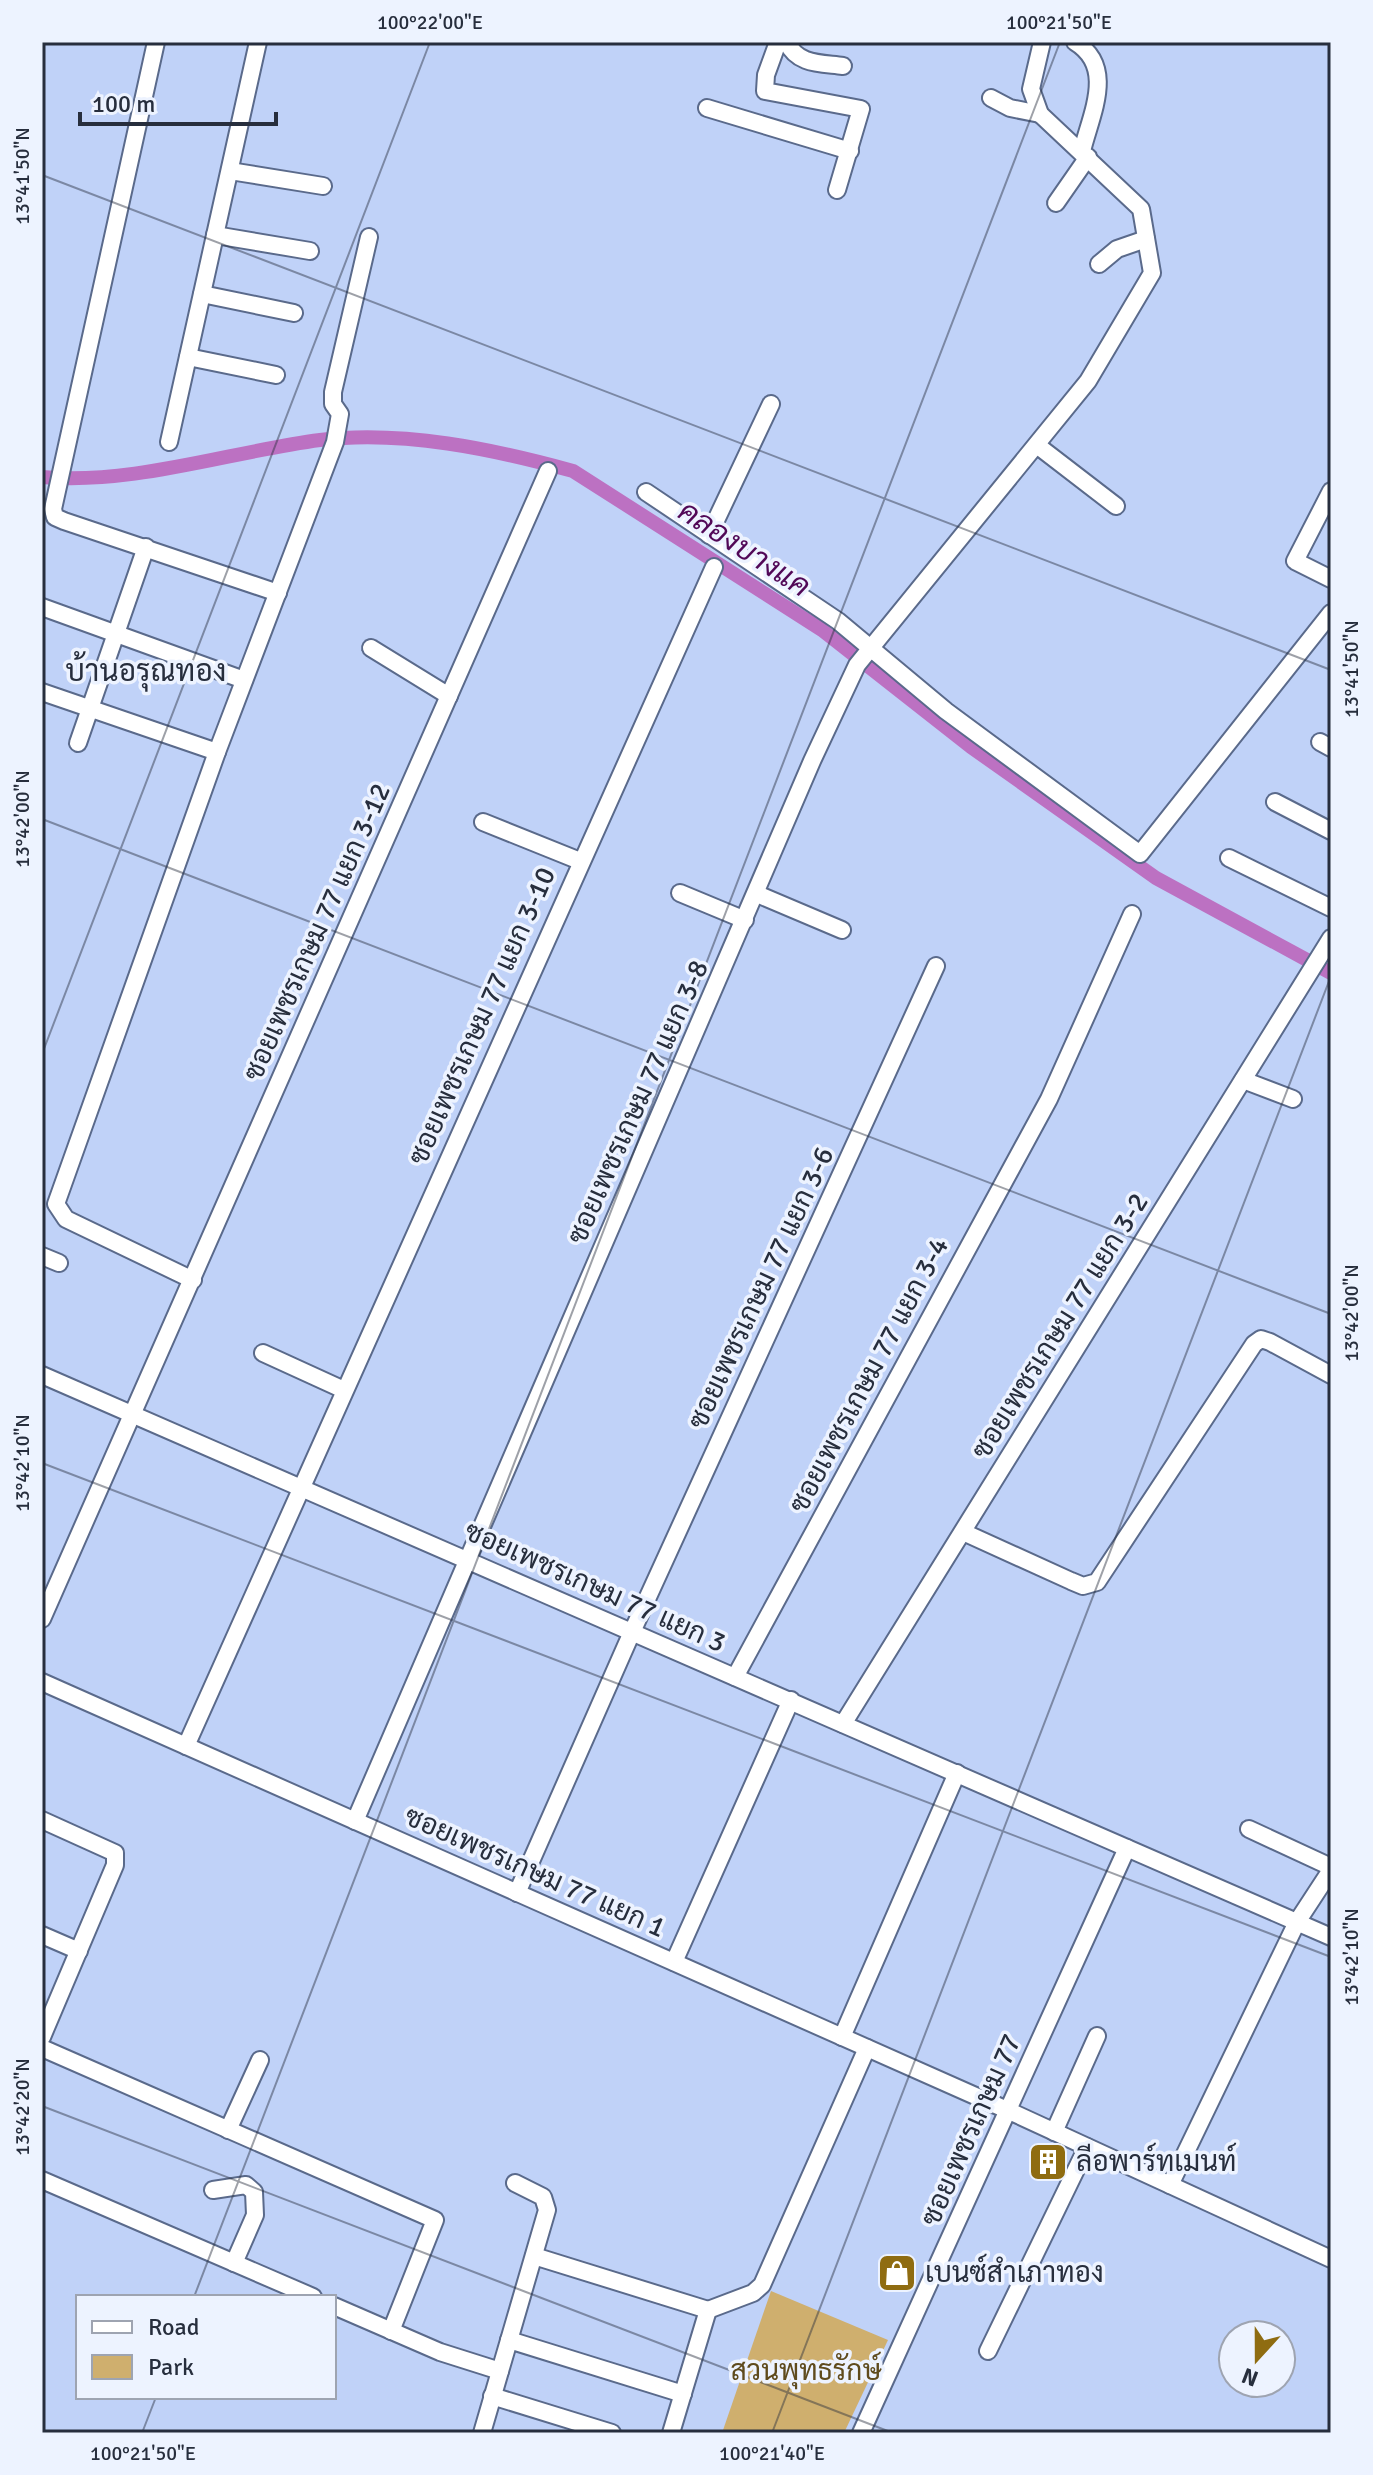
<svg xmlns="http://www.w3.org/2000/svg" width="1373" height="2475" font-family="Signika,Sarabun,sans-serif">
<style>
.green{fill:#cfaf6e}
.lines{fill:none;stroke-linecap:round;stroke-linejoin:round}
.canal{stroke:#bc71c2;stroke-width:14}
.minor-casing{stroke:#5a6a8b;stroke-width:20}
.minor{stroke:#fff;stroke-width:16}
.ticks{fill:none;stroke:#272e3d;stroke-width:2;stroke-opacity:0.45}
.labels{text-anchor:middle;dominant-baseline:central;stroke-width:7;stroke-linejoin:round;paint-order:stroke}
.street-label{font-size:28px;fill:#272e3d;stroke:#edf3ff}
.poi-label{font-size:28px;fill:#272e3d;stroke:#edf3ff;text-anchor:start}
.park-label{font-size:28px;fill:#5f4b1d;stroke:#edf3ff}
.water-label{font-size:30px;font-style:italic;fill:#510857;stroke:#edf3ff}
.neighbourhood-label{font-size:30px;fill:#272e3d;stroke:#edf3ff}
.neatline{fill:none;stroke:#272e3d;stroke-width:3}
.ticks-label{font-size:20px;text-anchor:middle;fill:#272e3d}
</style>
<rect width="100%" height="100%" fill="#c0d2f8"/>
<path class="green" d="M771,2291L888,2340L844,2433H722Z"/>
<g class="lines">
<path class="canal" d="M42,477C134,485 229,452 320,440C403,430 493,449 573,471L822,630L971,747L1156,878L1331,973"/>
<g class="minor-casing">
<g id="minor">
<path d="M156,42L53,509L55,517L64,521L278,593"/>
<path d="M778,42L766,75L765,91L861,109L837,190"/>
<path d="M787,42C797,65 821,63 843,66"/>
<path d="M1075,42C1116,67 1091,114 1082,151"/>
<path d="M991,98L1010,108L1040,114"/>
<path d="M707,108L850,151"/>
<path d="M230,171L323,186"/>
<path d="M1056,203L1088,157"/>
<path d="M215,235L310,251"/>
<path d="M1099,264L1117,249L1146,239"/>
<path d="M202,294L294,313"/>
<path d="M188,357L276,375"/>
<path d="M169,442L258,42"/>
<path d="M1038,446L1116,506"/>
<path d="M1331,491L1295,561L1331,579"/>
<path d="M646,492L838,621L946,711L1140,854L1331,613"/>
<path d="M709,535L771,404"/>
<path d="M42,607L244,680"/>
<path d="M371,648L449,696"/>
<path d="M42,692L217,752"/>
<path d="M1320,742L1331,748"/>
<path d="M78,743L146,547"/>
<path d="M1275,802L1331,831"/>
<path d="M483,822L580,861"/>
<path d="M1229,858L1331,908"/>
<path d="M680,893L745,920"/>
<path d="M757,894L842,930"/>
<path d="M1243,1080L1293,1099"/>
<path d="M42,1256L59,1263"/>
<path d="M193,1280L66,1219L56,1204L217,752L335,442L340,414L333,404V392L369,237"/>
<path d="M263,1353L344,1390"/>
<path d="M42,1375L1331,1937"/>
<path d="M963,1532L1071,1581L1083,1586L1097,1582L1254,1344L1261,1339L1270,1342L1331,1375"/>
<path d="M42,1619L548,471"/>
<path d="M735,1677L1049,1099L1132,914"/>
<path d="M42,1682L1007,2110L1331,2259"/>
<path d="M843,1724L1331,938"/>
<path d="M186,1746L714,567"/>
<path d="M42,1820L115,1853V1865L42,2037"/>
<path d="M355,1821L812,761L857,665L1088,381L1152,273L1141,209L1040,114L1031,89L1042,42"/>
<path d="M1249,1829L1331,1867"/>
<path d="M517,1893L632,1632L936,966"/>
<path d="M42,1935L79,1951"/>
<path d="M674,1962L791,1700"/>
<path d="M842,2037L957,1773"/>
<path d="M42,2048L435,2220L391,2331"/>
<path d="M228,2130L260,2060"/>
<path d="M1054,2132L1097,2036"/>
<path d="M42,2180L313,2297"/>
<path d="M1170,2185L1297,1922L1331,1870"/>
<path d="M213,2190L246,2185L254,2192L255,2215L234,2263"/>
<path d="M534,2256L708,2310"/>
<path d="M334,2306L440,2352L500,2371"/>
<path d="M708,2310L753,2293L762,2285L867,2048"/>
<path d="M509,2340L683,2394"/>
<path d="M988,2351L1087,2147"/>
<path d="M492,2396L612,2433"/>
<path d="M482,2433L547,2210L543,2197L515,2183"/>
<path d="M671,2433L708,2310"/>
<path d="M861,2433L1127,1848"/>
</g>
</g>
<use href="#minor" class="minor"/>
</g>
<path class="ticks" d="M42,175L1331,670M42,819L1331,1314M42,1054L430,42M42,1463L1331,1957M42,2106L893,2433M194,2297L1060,42M142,2433L156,2397M772,2433L1331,976"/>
<defs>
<g id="building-square" transform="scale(2)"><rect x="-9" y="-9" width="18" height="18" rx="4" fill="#8f6c11" stroke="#edf3ff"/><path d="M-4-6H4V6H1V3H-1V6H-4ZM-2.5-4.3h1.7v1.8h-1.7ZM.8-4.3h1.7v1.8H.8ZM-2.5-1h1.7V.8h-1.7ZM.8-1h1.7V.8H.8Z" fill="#fff"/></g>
<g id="shop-square" transform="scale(2)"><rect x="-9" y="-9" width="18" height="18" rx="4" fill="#8f6c11" stroke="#edf3ff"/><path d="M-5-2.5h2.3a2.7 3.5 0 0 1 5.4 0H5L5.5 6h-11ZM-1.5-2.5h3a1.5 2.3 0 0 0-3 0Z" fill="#fff"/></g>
</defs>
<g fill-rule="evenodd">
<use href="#building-square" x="1048" y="2162"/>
<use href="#shop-square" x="897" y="2273"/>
</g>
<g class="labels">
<g class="street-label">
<text transform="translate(317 932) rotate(-66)">ซอยเพชรเกษม 77 แยก 3-12</text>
<text transform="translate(482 1016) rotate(-66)">ซอยเพชรเกษม 77 แยก 3-10</text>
<text transform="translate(638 1102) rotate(-66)">ซอยเพชรเกษม 77 แยก 3-8</text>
<text transform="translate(761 1288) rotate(-65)">ซอยเพชรเกษม 77 แยก 3-6</text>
<text transform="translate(1060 1326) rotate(-58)">ซอยเพชรเกษม 77 แยก 3-2</text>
<text transform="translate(869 1375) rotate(-62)">ซอยเพชรเกษม 77 แยก 3-4</text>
<text transform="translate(595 1587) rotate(24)">ซอยเพชรเกษม 77 แยก 3</text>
<text transform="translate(535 1872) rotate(24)">ซอยเพชรเกษม 77 แยก 1</text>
<text transform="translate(971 2130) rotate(-66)">ซอยเพชรเกษม 77</text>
</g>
<g class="poi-label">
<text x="1076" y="2162">ลีอพาร์ทเมนท์</text>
<text x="925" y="2273">เบนซ์สำเภาทอง</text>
</g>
<g class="park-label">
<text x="806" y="2371">สวนพุทธรักษ์</text>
</g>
<g class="water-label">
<text transform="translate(744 549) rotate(33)">คลองบางแค</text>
</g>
<g class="neighbourhood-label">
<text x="146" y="671">บ้านอรุณทอง</text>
</g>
</g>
<rect width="1373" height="2475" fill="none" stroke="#edf3ff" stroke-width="88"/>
<rect x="76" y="2295" width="260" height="104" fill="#edf3ff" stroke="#9ea4b1" stroke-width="2"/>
<rect x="92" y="2321" width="40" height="12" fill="#ffffff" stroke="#9ea4b1" stroke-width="2"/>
<text x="148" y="2335" font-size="24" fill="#272e3d">Road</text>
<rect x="92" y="2355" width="40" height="24" fill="#cfaf6e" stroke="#9ea4b1" stroke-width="2"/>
<text x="148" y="2375" font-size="24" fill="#272e3d">Park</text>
<g transform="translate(1257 2359) rotate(201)"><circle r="38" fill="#edf3ff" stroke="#9ea4b1" stroke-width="2"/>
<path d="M0-6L14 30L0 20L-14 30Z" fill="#8f6c11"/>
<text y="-12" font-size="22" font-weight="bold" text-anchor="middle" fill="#272e3d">N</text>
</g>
<path d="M80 112v12h196v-12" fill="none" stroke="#272e3d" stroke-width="4"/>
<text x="92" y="112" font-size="24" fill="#272e3d" stroke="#edf3ff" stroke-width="6" paint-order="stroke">100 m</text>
<rect x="44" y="44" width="1285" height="2387" class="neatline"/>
<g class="ticks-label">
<text x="430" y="29">100°22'00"E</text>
<text x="1059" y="29">100°21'50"E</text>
<text transform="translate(22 176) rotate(-90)" y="7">13°41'50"N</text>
<text transform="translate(1351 669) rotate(-90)" y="7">13°41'50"N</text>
<text transform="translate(22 819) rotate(-90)" y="7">13°42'00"N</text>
<text transform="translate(1351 1313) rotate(-90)" y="7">13°42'00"N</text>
<text transform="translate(22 1463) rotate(-90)" y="7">13°42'10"N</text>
<text transform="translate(1351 1957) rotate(-90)" y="7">13°42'10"N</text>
<text transform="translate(22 2107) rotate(-90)" y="7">13°42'20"N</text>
<text x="143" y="2460">100°21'50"E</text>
<text x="772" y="2460">100°21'40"E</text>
</g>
</svg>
